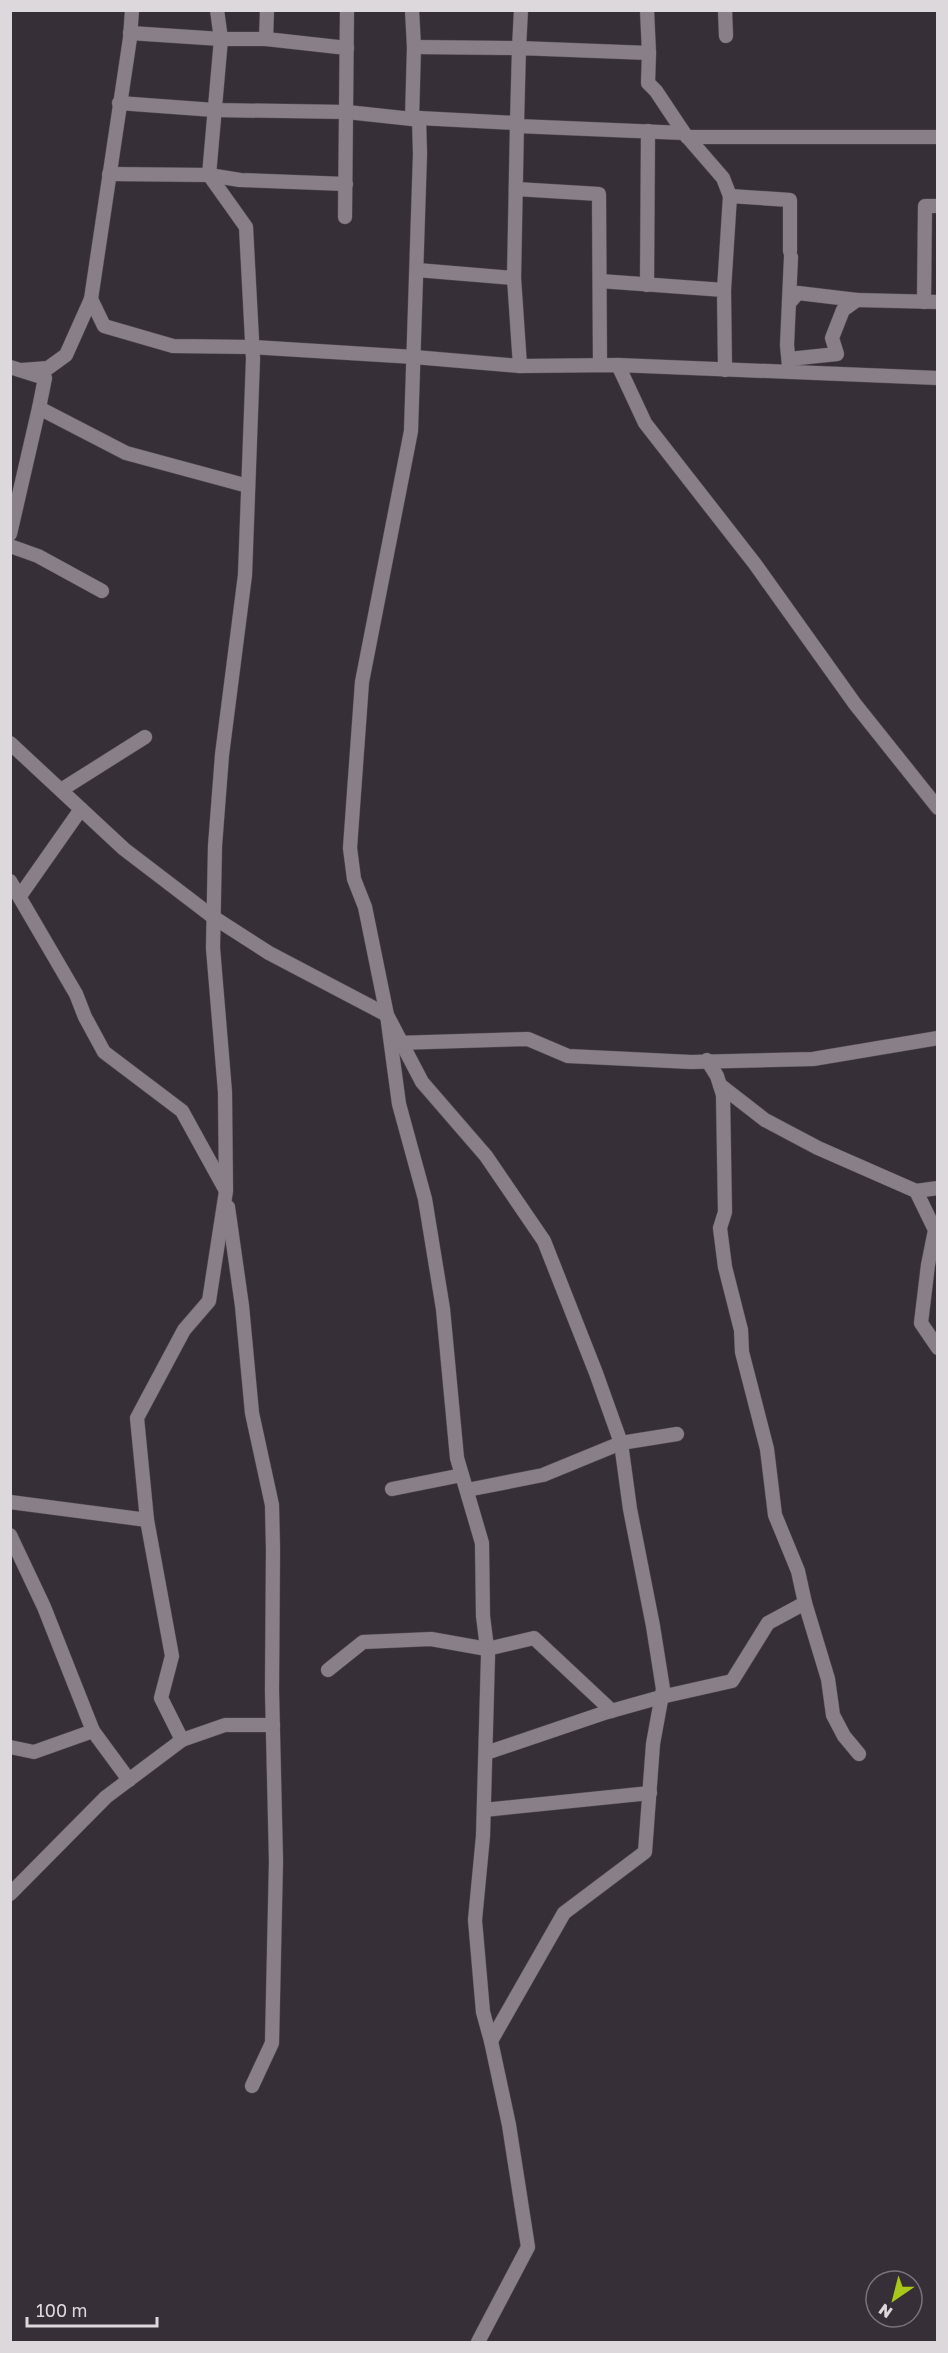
<svg xmlns="http://www.w3.org/2000/svg" width="948" height="2353" font-family="'Golos Text',sans-serif">
<style>
.lines{fill:none;stroke-linecap:round;stroke-linejoin:round}
.minor-casing{stroke:#534d53;stroke-width:15}
.minor{stroke:#887f88;stroke-width:14}
</style>
<rect width="100%" height="100%" fill="#372f37"/>
<g class="lines">
<g class="minor-casing">
<g id="minor">
<path d="M412,10L414,47L412,119L419,118L420,154L411,431L362,682L350,848L354,879L365,907L387,1015L399,1104L425,1199L443,1309L457,1458L482,1543L483,1616L488,1656L483,1836L475,1920L483,2012L491,2041L509,2125L528,2247L478,2342"/>
<path d="M647,10L649,53"/>
<path d="M725,10L726,36"/>
<path d="M130,33L221,39H266L267,10"/>
<path d="M266,39L347,48"/>
<path d="M414,47L519,48L521,10"/>
<path d="M119,103L214,110L347,112L412,119"/>
<path d="M419,118L517,123L519,48L649,53L648,83L656,91L684,133"/>
<path d="M517,126L684,133L723,178L730,196"/>
<path d="M687,137H938"/>
<path d="M109,174L209,175L240,180L346,184"/>
<path d="M516,189L599,194L600,365"/>
<path d="M345,217L347,10"/>
<path d="M417,270L514,278L517,123"/>
<path d="M514,278L520,366"/>
<path d="M600,281L724,290L725,370"/>
<path d="M647,285L648,131"/>
<path d="M724,290L730,196L790,200V251"/>
<path d="M91,299L130,38L132,10"/>
<path d="M857,300L938,302"/>
<path d="M924,302L925,206H938"/>
<path d="M789,359L837,354L832,338L843,310L857,300L798,293L789,303"/>
<path d="M618,365L645,423L755,564L855,704L938,808"/>
<path d="M789,366L787,345L791,257"/>
<path d="M10,367L45,378L39,408L126,453L248,486"/>
<path d="M22,370L48,368L66,355L91,299L104,326L173,346L252,347L414,357L520,366L618,365L938,378"/>
<path d="M10,534L39,408"/>
<path d="M10,546L38,556L102,591"/>
<path d="M10,743L124,849L213,917L269,953L387,1015L422,1082L486,1156L544,1241L596,1373L621,1443L630,1509L653,1626L663,1689L653,1744L645,1852L564,1913L491,2041"/>
<path d="M61,790L145,737"/>
<path d="M10,881L76,994L85,1017L104,1052L182,1111L225,1189"/>
<path d="M20,896L81,809"/>
<path d="M396,1043L528,1039L568,1056L691,1062L813,1059L938,1038"/>
<path d="M707,1060L717,1076L723,1095L725,1212L720,1228L725,1267L741,1330L742,1352L767,1449L775,1515L798,1571L805,1603L828,1679L833,1715L844,1736L859,1754"/>
<path d="M720,1085L765,1120L818,1148L916,1191L935,1230L928,1265L921,1323L938,1348"/>
<path d="M916,1191L938,1188"/>
<path d="M228,1207L242,1306L252,1413L272,1505L273,1549L272,1690L276,1861L272,2043L252,2086"/>
<path d="M392,1489L462,1475"/>
<path d="M467,1490L543,1475L621,1443L677,1434"/>
<path d="M10,1502L147,1520"/>
<path d="M10,1535L44,1607L93,1731L34,1752L10,1747"/>
<path d="M328,1670L363,1642L431,1639L487,1649L534,1638L612,1711"/>
<path d="M93,1731L129,1780"/>
<path d="M182,1740L161,1698L172,1656L147,1520L137,1418L184,1330L209,1301L226,1191L225,1092L213,948L215,846L222,755L245,575L253,359L246,227L209,175L221,39L217,10"/>
<path d="M486,1753L604,1713L661,1697L732,1681L768,1623L805,1603"/>
<path d="M484,1810L650,1793"/>
<path d="M10,1894L106,1797L182,1740L225,1725H273"/>
</g>
</g>
<use href="#minor" class="minor"/>
</g>
<rect width="948" height="2353" fill="none" stroke="#ddd8dc" stroke-width="24"/>
<g transform="translate(894 2299) rotate(215)"><circle r="28" fill="#372f37" stroke="#797379" stroke-width="1.5"/>
<path d="M0-4.5L10 22L0 15L-10 22Z" fill="#a9c71a"/>
<text y="-9" font-size="16" font-weight="bold" text-anchor="middle" fill="#ddd8dc">N</text>
</g>
<path d="M27 2317v9h130v-9" fill="none" stroke="#ddd8dc" stroke-width="3"/>
<text x="36" y="2317" font-size="18" fill="#ddd8dc" stroke="#372f37" stroke-width="4.5" paint-order="stroke">100 m</text>
</svg>
